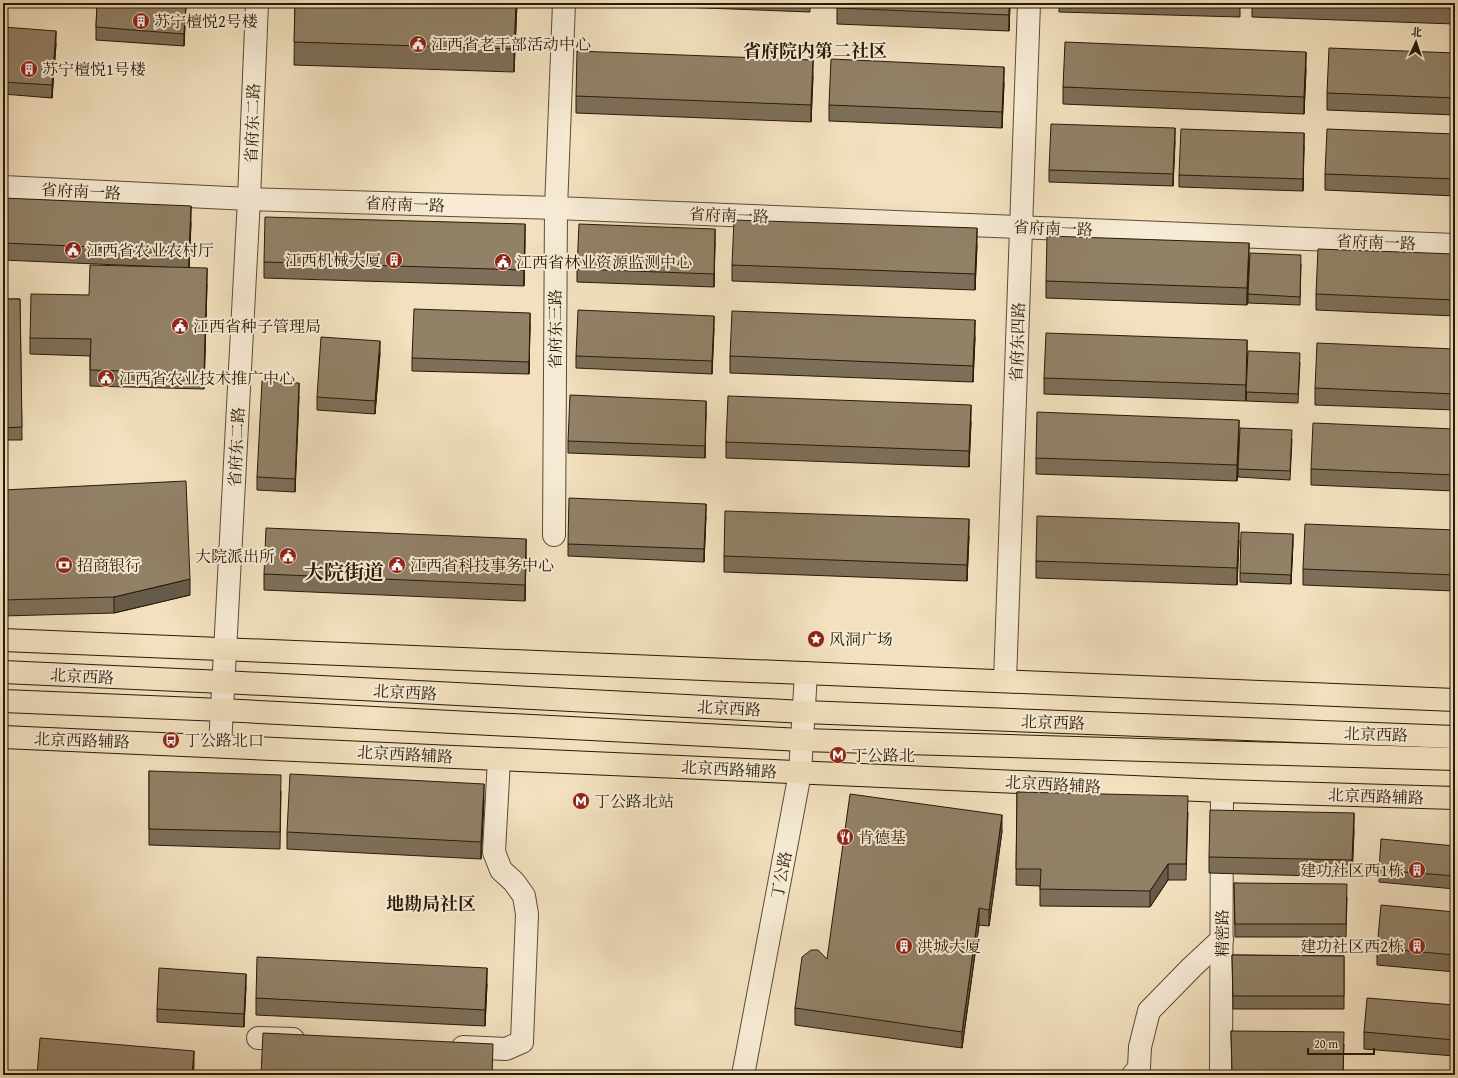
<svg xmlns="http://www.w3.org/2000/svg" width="1458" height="1078" font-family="'Gentium Book Plus','Noto Serif SC',serif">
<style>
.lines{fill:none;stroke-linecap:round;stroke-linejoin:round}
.minor-casing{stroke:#5a4c36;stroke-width:24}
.major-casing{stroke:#271a08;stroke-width:24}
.minor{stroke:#f7ebd5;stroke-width:22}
.major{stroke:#f2e0be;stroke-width:22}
.wall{fill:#7d6f59;stroke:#271a08}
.shaded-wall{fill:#665a48;stroke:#271a08}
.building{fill:#918167;stroke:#271a08}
.labels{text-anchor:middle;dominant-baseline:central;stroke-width:4;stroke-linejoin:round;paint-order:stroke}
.poi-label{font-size:16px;fill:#271a08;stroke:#f7ebd5;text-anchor:start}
.street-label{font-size:16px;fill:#271a08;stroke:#f7ebd5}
.quarter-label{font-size:18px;font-weight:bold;fill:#271a08;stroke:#f7ebd5}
.district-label{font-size:20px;font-weight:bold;fill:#271a08;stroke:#f7ebd5}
</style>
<rect width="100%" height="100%" fill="#f2e0be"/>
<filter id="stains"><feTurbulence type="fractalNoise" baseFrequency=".005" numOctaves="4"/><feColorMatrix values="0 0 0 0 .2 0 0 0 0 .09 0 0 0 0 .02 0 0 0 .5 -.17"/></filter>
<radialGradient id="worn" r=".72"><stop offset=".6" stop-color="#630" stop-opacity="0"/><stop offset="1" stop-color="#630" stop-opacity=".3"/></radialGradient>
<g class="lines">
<g class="minor-casing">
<g id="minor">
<path d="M3,187L249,199L556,208L1455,245"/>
<path d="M554,535L556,208L564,3"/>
<path d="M1005,681L1029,3"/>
<path d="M220,746L249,199L257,3"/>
<path d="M258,1038L293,1039"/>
<path d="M463,1047L506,1049L522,1042L527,914L524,896L514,882L501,870L494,852L499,759"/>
<path d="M743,1075L800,773L806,673"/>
<path d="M1133,1075L1139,1068L1140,1047L1149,1011L1192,967L1222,939"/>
<path d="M1221,1075L1222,791"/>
</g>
</g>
<g class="major-casing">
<g id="major">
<path d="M3,640L1455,700"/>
<path d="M3,672L223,682L804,712L1455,737"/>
<path d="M3,701L222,710L802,740L1455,759"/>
<path d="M3,737L1222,791L1455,798"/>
</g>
</g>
<use href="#minor" class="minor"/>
<use href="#major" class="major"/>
</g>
<g class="wall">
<path d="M97,3H186L184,46L96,40V27Z"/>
<path d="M295,3H517L514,72L294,65Z"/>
<path d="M574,3H810V12Z"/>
<path d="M837,3H1010L1009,31L837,24Z"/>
<path d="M1059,3H1240V17L1059,12Z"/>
<path d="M1252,3H1455V24L1252,17Z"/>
<path d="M3,27L56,44L52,98L3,94Z"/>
<path d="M1455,53V115L1327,110V93Z"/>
<path d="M1306,69L1304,114L1063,104V87Z"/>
<path d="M813,76L811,122L576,113V96Z"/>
<path d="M1004,83L1002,128L829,121V105Z"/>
<path d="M1455,134V196L1325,190V174Z"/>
<path d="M1175,141L1173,186L1049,182V170Z"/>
<path d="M1304,146L1303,191L1179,187V175Z"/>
<path d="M3,198L191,223L189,267L207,284L204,389L90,386V356L30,354V338L89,295L166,267L3,260Z"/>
<path d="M525,241L524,286L264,278V262Z"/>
<path d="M715,242L714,287L577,282V269Z"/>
<path d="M977,245L975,290L732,281V265Z"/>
<path d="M1455,254V316L1316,310V294Z"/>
<path d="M1249,259L1247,305L1046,298V281Z"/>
<path d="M1301,264L1300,305L1248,303V294Z"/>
<path d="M3,299H20L22,440H3Z"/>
<path d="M530,325L529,374L412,371V358Z"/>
<path d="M714,328L712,374L576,368V356Z"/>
<path d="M975,337L973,382L730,373V356Z"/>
<path d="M1455,349V410L1315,405V388Z"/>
<path d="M380,353L375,414L317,410V397Z"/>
<path d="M1247,356L1246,401L1044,394V378Z"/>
<path d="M1300,362L1298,403L1246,401V392Z"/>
<path d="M299,396L295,492L257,490V477Z"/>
<path d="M706,413L705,458L568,453V441Z"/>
<path d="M971,422L969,467L726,458V442Z"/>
<path d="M1455,429V491L1311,485V469Z"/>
<path d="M1239,436L1237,481L1036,474V458Z"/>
<path d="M1292,439L1290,480L1238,477V469Z"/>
<path d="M3,490L190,595L114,613L3,616Z"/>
<path d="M706,516L704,562L568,556V544Z"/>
<path d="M1455,530V591L1303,585V569Z"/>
<path d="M969,536L967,581L724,572V556Z"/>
<path d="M1239,540L1237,585L1036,578V561Z"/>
<path d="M1293,543L1291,584L1240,582V573Z"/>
<path d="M526,556L525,601L264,590V574Z"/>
<path d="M149,771L281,791L280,849L149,845Z"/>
<path d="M1017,792L1188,812L1186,880H1168L1150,907L1040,906V886L1016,885Z"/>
<path d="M484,800L481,859L287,849V832Z"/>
<path d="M1354,830L1352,877L1209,873V857Z"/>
<path d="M1002,831L989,926L979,925L962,1048L795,1025V1008L827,959Z"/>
<path d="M1455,846V889L1379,882V870Z"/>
<path d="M1234,883L1347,897L1346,937H1235Z"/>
<path d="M1455,912V972L1377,965V948Z"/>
<path d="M1232,955L1344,956V1009H1233Z"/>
<path d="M487,984L485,1026L256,1015V998Z"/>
<path d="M246,986L244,1027L157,1022V1009Z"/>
<path d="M1455,1005V1056L1364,1049V1032Z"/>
<path d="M1231,1031L1344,1044L1343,1075H1232Z"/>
</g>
<g class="shaded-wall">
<path d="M186,3L184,46V34Z"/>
<path d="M516,3H517L514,72V49Z"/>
<path d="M1009,3H1010L1009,31Z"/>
<path d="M56,31V44L52,98V85Z"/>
<path d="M1306,52V69L1304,114V97Z"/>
<path d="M813,60V76L811,122V105Z"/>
<path d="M1004,67V83L1002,128V112Z"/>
<path d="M1175,128V141L1173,186V174Z"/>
<path d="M1304,133V146L1303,191V179Z"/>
<path d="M191,206V223L189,268V251Z"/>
<path d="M525,224V241L524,286V270Z"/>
<path d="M977,228V245L975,290V274Z"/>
<path d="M715,229V242L714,287V274Z"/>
<path d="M1249,243V259L1247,305V288Z"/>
<path d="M207,268V284L204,389V373Z"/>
<path d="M530,313V325L529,374V362Z"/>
<path d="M714,316V328L712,374V361Z"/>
<path d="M975,320V337L973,382V366Z"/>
<path d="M1247,340V356L1246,401V385Z"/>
<path d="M380,341V353L375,414V401Z"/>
<path d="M299,383V396L295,492V479Z"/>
<path d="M706,401V413L705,458V446Z"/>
<path d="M971,405V422L969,467V451Z"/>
<path d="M1239,420V436L1237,481V465Z"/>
<path d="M706,504V516L704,562V549Z"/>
<path d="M969,519V536L967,581V565Z"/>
<path d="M1239,523V540L1237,585V568Z"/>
<path d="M1293,534V543L1291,584V575Z"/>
<path d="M526,539V556L525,601V585Z"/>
<path d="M190,579V595L114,613V597Z"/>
<path d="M484,784V800L481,859V842Z"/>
<path d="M1354,813V830L1352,877V860Z"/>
<path d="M1002,815V831L989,926V910Z"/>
<path d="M1168,864V880L1150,907V891Z"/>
<path d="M979,908V925L962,1048V1032Z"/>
<path d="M487,968V984L485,1026V1010Z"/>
<path d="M246,974V986L244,1027V1014Z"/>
<path d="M194,1051V1067L193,1075H192Z"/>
</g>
<g class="building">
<path d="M97,3H186L184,34L96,27Z"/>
<path d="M295,3H516L514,49L294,42Z"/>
<path d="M837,3H1009V15L837,8Z"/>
<path d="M1324,3H1455V8Z"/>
<path d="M3,27L56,31L52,85L3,82Z"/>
<path d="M1065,42L1306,52L1304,97L1063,87Z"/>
<path d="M1329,48L1455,53V98L1327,93Z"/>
<path d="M577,51L813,60L811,105L576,96Z"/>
<path d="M831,59L1004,67L1002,112L829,105Z"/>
<path d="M1051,124L1175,128L1173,174L1049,170Z"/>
<path d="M1181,129L1304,133L1303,179L1179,175Z"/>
<path d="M1327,129L1455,134V179L1325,174Z"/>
<path d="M3,198L191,206L189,251L3,243Z"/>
<path d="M265,217L525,224L524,270L264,262Z"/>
<path d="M734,220L977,228L975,274L732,265Z"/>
<path d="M579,224L715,229L714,274L577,269Z"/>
<path d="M1047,236L1249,243L1247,288L1046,281Z"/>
<path d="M1318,249L1455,254V300L1316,294Z"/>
<path d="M1250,253L1301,255L1300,297L1248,294Z"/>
<path d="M90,265L207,268L204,373L90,370L91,339L30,338L31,294L89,295Z"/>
<path d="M3,299H20L22,427L3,428Z"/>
<path d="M414,309L530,313L529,362L412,358Z"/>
<path d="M578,310L714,316L712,361L576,356Z"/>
<path d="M732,311L975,320L973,366L730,356Z"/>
<path d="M1046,333L1247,340L1246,385L1044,378Z"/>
<path d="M321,337L380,341L375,401L317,397Z"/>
<path d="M1317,343L1455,349V394L1315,388Z"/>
<path d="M1248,351L1300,353L1298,394L1246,392Z"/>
<path d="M262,381L299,383L295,479L257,477Z"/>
<path d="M570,395L706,401L705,446L568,441Z"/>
<path d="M728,396L971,405L969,451L726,442Z"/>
<path d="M1037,412L1239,420L1237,465L1036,458Z"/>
<path d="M1313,423L1455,429V475L1311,469Z"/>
<path d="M1240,428L1292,430L1290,471L1238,469Z"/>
<path d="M186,481L190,579L114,597L3,600V490Z"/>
<path d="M569,498L706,504L704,549L568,544Z"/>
<path d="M725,511L969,519L967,565L724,556Z"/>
<path d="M1037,516L1239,523L1237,568L1036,561Z"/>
<path d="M1305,524L1455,530V575L1303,569Z"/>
<path d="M266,528L526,539L525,585L264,574Z"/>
<path d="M1241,532L1293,534L1291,575L1240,573Z"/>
<path d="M149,771L281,775L280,832L149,829Z"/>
<path d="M290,774L484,784L481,842L287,832Z"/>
<path d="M1017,792L1188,796L1186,864H1168L1150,891L1040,889L1041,869H1016Z"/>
<path d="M850,794L1002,815L989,910L979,908L962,1032L795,1008L802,957L811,950H818L827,959Z"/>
<path d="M1210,810L1354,813L1352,860L1209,857Z"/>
<path d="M1381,839L1455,846V876L1379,870Z"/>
<path d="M1234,883L1347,884L1346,924H1235Z"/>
<path d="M1381,905L1455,912V955L1377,948Z"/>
<path d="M1232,955L1344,956V996H1233Z"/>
<path d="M257,957L487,968L485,1010L256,998Z"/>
<path d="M159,968L246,974L244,1014L157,1009Z"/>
<path d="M1367,998L1455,1005V1040L1364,1032Z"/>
<path d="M1231,1031L1344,1032L1343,1072H1232Z"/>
<path d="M263,1033L493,1044L492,1075H281L261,1074Z"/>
<path d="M40,1038L194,1051L192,1075H37Z"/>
</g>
<defs>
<g id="building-disc" transform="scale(0.9)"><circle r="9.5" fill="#8f2418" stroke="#f7ebd5"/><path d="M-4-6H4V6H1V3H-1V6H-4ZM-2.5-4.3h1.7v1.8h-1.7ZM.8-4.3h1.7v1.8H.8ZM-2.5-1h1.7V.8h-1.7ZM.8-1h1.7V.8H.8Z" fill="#fff"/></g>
<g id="civic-disc" transform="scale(0.9)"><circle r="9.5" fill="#8f2418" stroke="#f7ebd5"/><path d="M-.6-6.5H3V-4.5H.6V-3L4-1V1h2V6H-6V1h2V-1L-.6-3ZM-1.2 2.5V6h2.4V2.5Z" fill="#fff"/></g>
<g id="bank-disc" transform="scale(0.9)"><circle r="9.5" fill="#8f2418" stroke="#f7ebd5"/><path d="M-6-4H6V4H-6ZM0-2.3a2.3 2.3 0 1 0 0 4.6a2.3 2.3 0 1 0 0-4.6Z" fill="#fff"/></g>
<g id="sight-disc" transform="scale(0.9)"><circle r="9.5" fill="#8f2418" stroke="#f7ebd5"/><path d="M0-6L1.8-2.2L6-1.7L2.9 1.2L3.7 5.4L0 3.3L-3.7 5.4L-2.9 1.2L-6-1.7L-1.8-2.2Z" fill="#fff"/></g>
<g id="bus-disc" transform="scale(0.9)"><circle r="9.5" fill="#8f2418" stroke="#f7ebd5"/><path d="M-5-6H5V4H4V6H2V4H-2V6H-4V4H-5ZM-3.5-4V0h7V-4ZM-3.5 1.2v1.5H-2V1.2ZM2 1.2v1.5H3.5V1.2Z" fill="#fff"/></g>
<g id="metro-disc" transform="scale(0.9)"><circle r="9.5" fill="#8f2418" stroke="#f7ebd5"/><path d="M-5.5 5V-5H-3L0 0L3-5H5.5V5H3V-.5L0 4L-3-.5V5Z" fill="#fff"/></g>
<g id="restaurant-disc" transform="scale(0.9)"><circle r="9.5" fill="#8f2418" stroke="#f7ebd5"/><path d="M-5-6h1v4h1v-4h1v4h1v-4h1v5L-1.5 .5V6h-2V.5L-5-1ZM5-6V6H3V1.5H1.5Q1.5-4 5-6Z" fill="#fff"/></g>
</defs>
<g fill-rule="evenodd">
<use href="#building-disc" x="141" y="21"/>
<use href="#civic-disc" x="418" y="44"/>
<use href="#building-disc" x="29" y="69"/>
<use href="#civic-disc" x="73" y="250"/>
<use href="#building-disc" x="394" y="260"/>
<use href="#civic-disc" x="503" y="262"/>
<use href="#civic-disc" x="180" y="326"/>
<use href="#civic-disc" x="106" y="378"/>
<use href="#civic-disc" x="288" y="556"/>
<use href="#bank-disc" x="64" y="565"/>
<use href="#civic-disc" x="397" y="565"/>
<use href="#sight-disc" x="816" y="639"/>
<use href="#bus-disc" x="171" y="740"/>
<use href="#metro-disc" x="838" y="755"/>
<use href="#metro-disc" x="581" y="801"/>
<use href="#restaurant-disc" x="845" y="837"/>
<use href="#building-disc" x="1417" y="870"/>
<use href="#building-disc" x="904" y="946"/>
<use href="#building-disc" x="1417" y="946"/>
</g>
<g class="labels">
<g class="poi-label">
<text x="154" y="21">苏宁檀悦2号楼</text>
<text x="431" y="44">江西省老干部活动中心</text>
<text x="42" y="69">苏宁檀悦1号楼</text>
<text x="86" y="250">江西省农业农村厅</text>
<text x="381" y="260" text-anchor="end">江西机械大厦</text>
<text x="516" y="262">江西省林业资源监测中心</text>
<text x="193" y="326">江西省种子管理局</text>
<text x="119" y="378">江西省农业技术推广中心</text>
<text x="275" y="556" text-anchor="end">大院派出所</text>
<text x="77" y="565">招商银行</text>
<text x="410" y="565">江西省科技事务中心</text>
<text x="829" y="639">风洞广场</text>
<text x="184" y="740">丁公路北口</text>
<text x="851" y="755">丁公路北</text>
<text x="594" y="801">丁公路北站</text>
<text x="858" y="837">肯德基</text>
<text x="1404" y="870" text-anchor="end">建功社区西1栋</text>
<text x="917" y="946">洪城大厦</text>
<text x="1404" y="946" text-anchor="end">建功社区西2栋</text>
</g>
<g class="street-label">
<text transform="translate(252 123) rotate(-88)">省府东二路</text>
<text transform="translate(81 191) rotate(3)">省府南一路</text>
<text transform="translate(405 204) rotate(2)">省府南一路</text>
<text transform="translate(729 215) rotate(2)">省府南一路</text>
<text transform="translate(1053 228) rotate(2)">省府南一路</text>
<text transform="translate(1376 242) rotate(2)">省府南一路</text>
<text transform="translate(555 329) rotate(-90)">省府东三路</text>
<text transform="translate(1017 342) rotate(-88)">省府东四路</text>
<text transform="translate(236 447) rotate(-87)">省府东二路</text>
<text transform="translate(82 676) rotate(3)">北京西路</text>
<text transform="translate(405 692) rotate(3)">北京西路</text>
<text transform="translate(729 708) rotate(3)">北京西路</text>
<text transform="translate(1053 722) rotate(2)">北京西路</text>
<text transform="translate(1376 734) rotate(2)">北京西路</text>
<text transform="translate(82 740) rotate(2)">北京西路辅路</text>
<text transform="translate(405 754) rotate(3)">北京西路辅路</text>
<text transform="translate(729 769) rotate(3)">北京西路辅路</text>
<text transform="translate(1053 784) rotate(3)">北京西路辅路</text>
<text transform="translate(1376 796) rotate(2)">北京西路辅路</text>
<text transform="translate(781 875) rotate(-79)">丁公路</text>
<text transform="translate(1222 933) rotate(-90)">精密路</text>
</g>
<g class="quarter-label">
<text x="815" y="50">省府院内第二社区</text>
<text x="431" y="903">地勘局社区</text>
</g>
<g class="district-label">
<text x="344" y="571">大院街道</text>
</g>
</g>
<rect width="1458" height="1078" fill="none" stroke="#f2e0be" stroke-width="16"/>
<rect x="4" y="4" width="1450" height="1070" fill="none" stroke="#271a08" stroke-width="2"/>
<rect x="8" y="8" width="1442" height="1062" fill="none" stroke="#271a08"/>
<g transform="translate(1416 42) rotate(3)" stroke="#f7ebd5" stroke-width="3" paint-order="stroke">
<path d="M0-3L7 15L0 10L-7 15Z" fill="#271a08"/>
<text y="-6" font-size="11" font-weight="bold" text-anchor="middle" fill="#271a08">北</text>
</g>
<path d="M1308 1048v6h66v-6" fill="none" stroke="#271a08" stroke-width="2"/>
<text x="1314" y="1048" font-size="12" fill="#271a08" stroke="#f7ebd5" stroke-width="3" paint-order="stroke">20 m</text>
<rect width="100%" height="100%" filter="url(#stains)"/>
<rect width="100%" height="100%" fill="url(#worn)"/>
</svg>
